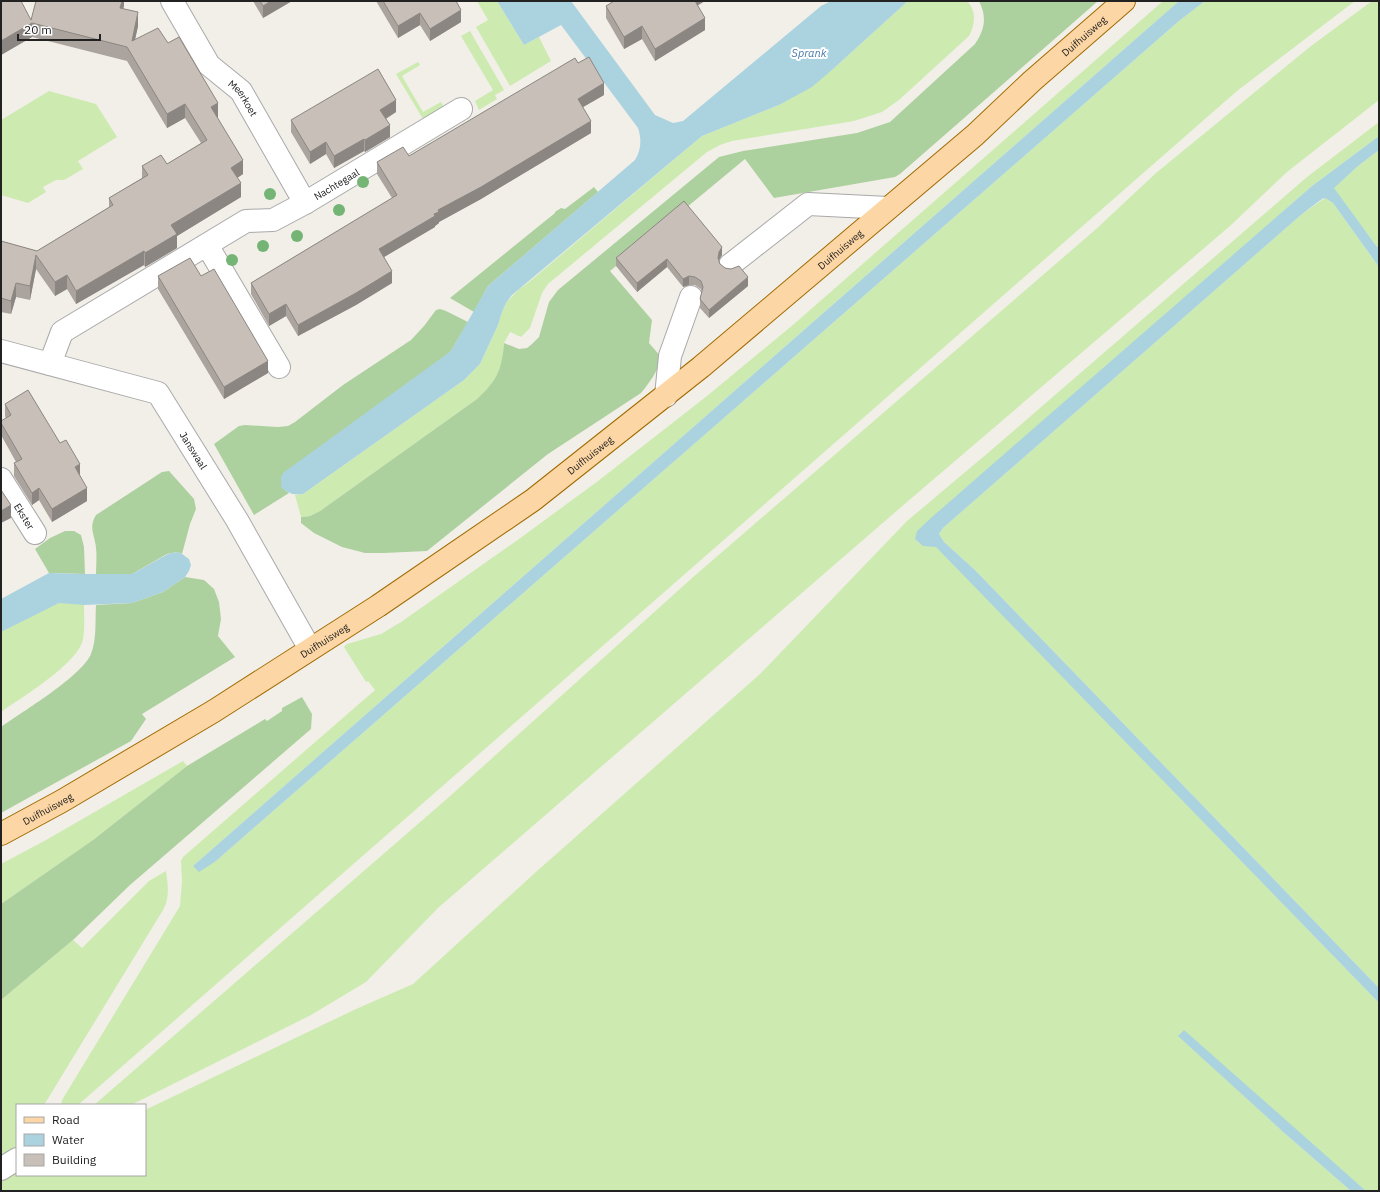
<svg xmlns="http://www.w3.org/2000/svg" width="1380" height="1192" font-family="'IBM Plex Sans',sans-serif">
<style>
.grass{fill:#cdebb0}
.forest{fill:#add19e}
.water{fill:#aad3df}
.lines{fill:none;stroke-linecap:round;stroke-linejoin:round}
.minor-casing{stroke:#a9a9a9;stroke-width:24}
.major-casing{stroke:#a06b00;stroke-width:24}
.minor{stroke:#fff;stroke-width:22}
.major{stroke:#fcd6a4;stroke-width:22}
.tree{fill:#74b475}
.wall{fill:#aba49e}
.shaded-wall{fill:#8b8681}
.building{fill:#c7bfb8;stroke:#8b8681}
.labels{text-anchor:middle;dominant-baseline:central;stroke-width:4;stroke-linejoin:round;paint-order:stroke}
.street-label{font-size:10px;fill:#222;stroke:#fff}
.water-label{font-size:11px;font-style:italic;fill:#4a7aab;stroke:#fff}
</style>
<rect width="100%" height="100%" fill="#f2efe9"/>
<g class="grass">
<path d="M477,1H497L524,45L539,37L551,61L510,86L476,27L488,20Z"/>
<path d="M908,1H967C977,11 975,25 969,36L899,100L882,112L854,121L732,141L720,145L707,152L548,284L542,293L530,328L521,337L510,332L504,343L503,360L497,375L488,390L477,399L320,511L310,516L301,517L295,495L303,494L464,380L480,364L498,325L502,312L506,303L518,290L529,282L702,136L779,105L833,69Z"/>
<path d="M1163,1H1179L193,866L216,861L1179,21L1205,1H1355L1237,91L78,1105H61L62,1100L180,906L182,881L181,861L183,857L375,690L368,681L366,682L344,647L347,644L381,634L401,622L519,539L598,481L707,396L794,324Z"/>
<path d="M1372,1H1379V100L1287,172L1230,226L907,502L438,908L366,982L311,1015L131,1105H94L449,797L692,578L1095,230L1156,173L1311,46Z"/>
<path d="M470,31L504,90L495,95L497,99L479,110L475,101L493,90L461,36Z"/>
<path d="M418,62L420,65L402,76L423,112L441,102L444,107L423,119L396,74Z"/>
<path d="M49,91L96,104L117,137L78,161L83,169L64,180H56L43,187L46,192L28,203L1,195V120Z"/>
<path d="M1379,122V136L1312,186L918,531L923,546H936L1379,1003V1191H1366L1179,1036L1282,1131L1351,1191H1V1176L17,1169V1175H145V1110L356,1009L413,984L537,871L760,674L907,521L989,452L1307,177Z"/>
<path d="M1379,150V245L1377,247L1333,188L1358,166Z"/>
<path d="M1325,198L1333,203L1379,267V988L975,570L944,542L939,534L943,528L1302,214Z"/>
<path d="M59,602L84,605C84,616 85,629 83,639C79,663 21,698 1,712V632Z"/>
<path d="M183,761L187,766L93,840L1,904V864L46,840Z"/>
<path d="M166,871C168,885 170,898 163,910L44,1105H17V1147L8,1158L1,1163V1000L73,940L82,948L149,881Z"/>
</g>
<g class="forest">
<path d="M979,1H1098L900,174L895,177L774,198L745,159L610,271L652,320L649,343L662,358C657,372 650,382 641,393L548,454L427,551L384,553H365L342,547L314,533L301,523V517L310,516L320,511L477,399C497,381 502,369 504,343L519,349L527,348L532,344L539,337L549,302L558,290L719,157L743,151L857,133L890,122L975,44C985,29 987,17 979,1Z"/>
<path d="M594,187L598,192L488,286L474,312L450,298L555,213V212L561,208L565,209Z"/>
<path d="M440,309L446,311L468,322L451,351L285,490L289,493L254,515L214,444L239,426L245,425L278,427L288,426L295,422L343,385L411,340L424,326L436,310Z"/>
<path d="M169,471L194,499L196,509L190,524L182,554L177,552L167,554L132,574H96C96,566 97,557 96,548C95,535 88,528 96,515L162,472Z"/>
<path d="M65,531H74L81,535L84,547L85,574L49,573L35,549L50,538Z"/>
<path d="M185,577L204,580L214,589L219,602L221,619L218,636L235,657L142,714L146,719L131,741L1,813V727C22,712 82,676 91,654C97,639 95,620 96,605L132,603L163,592Z"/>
<path d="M302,697L312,714L311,729L130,885L73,940L1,1000V904L93,840L187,766L265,719L267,721L282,711V708Z"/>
</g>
<g class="water">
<path d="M497,1H571L655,115L673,123L683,121L821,6L831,1H908L833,69L812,87L779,105L702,136L512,295L506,303L502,312L498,325L480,364L464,380L303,494C293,495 289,494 281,487V477L283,473L451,351L488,286L635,160C641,150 642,140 638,128L561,25L524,45Z"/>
<path d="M1179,1H1205L1179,21L216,861L199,872L193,866Z"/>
<path d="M1379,136V150L1358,166L1334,188L1377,247L1379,245V267L1333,203L1325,198L1322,199L1302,214L943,528L939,534L944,542L975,570L1379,988V1003L936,547L923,546L915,539L917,531L932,517L1312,186Z"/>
<path d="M177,552L182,554L189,559L191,565L189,571L185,577L163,592L132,603L84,605L59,603L1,632V599L49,573L85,574H132L168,554Z"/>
<path d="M1184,1030L1366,1191H1351L1282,1131L1178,1036Z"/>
</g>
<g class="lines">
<g class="minor-casing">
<g id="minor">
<path id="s1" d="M172,1L209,65L241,91L305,203"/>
<path d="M207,245L279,367"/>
<path d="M730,265L808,204L888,208"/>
<path id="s2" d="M1,351L158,393L237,520L310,649"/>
<path id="s3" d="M50,364L62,332L246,221L273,220L305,203L461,109"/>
<path d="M666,396L670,356L691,297"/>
<path id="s4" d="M1,479L35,533"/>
<path d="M1,1169L17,1159"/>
</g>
</g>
<g class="major-casing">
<g id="major">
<path id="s5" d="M1,834L62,801L214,711L378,606L533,500L701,367L975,135L1032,81L1124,1"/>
</g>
</g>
<use href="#minor" class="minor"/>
<use href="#major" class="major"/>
</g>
<g class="tree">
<circle cx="363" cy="182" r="6"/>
<circle cx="270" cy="194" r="6"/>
<circle cx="339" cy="210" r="6"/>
<circle cx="297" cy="236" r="6"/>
<circle cx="263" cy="246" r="6"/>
<circle cx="232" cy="260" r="6"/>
</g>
<g class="wall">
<path d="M1,1L31,20L124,1L123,8L138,26L135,39L168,43L218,117H217L243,174L237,178L241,197L177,236V248L145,267L144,265L76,304L67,289L55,296L36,269L30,300L16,297L11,314L1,312V241L37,251L109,207V198L142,178V166L167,164L201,143L185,118L167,128L127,61L32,37L1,55Z"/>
<path d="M253,1H292L263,18Z"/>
<path d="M376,1H456L461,22L430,41L420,25L398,38Z"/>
<path d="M698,5L705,30L655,61L642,39L624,49L606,18V6Z"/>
<path d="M578,63L604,95L583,107L591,133L481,199L439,222V223L435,226V227L384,257L392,283L356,305L298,336L286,316L269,326L251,294V283L392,198L377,174V162L409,156Z"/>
<path d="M396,112L386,119L390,137L365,152L364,151L334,168L326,154L310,164L291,132V120Z"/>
<path d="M722,255L719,260L720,264L748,286L709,318L700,308V299L702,292L701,289L695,285H689L683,287L667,267L637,292L616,266V258Z"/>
<path d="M158,276H201L268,373L224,399L158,289Z"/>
<path d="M5,404L80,476L87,501L52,522L39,500L32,505L14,476V463L16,462L1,435V421L6,419L5,416Z"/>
</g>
<g class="shaded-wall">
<path d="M122,1H124V6L120,21V8Z"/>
<path d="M271,1H292L263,18V6Z"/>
<path d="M692,1H705L692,9Z"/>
<path d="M461,10V22L430,41V29Z"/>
<path d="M138,12V26L132,54V41Z"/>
<path d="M420,13V25L398,38V26Z"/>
<path d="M705,18V30L655,61V49Z"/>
<path d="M32,23V37L1,55V41Z"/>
<path d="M642,26V39L624,49V37Z"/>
<path d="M604,83V95L578,110V99Z"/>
<path d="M396,100V112L380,122V110Z"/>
<path d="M218,103V117L211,121V107Z"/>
<path d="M185,104V118L167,128V114Z"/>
<path d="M591,121V133L481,199L439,222V223L435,226V227L379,260V249L434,214L438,210Z"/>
<path d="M390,125V137L365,152V140Z"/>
<path d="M364,139V151L334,168V156Z"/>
<path d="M326,142V154L310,164V152Z"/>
<path d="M243,160V174L231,182V168Z"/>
<path d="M241,183V197L177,236V248L145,267V253L171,225Z"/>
<path d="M722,247V255L719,260L718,258L719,252Z"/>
<path d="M144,251V265L76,304V291Z"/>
<path d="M36,255V269L30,300V286Z"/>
<path d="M667,259V267L637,292V283Z"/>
<path d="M392,271V283L356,305L298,336V325Z"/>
<path d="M67,275V289L55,296V282Z"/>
<path d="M689,276V285L683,287V279Z"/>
<path d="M748,277V286L709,318V310Z"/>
<path d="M16,283V297L11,314V301Z"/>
<path d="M286,304V316L269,326V314Z"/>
<path d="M268,361V373L224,399V387Z"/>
<path d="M80,464V477L75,467Z"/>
<path d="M39,488V500L32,505V493Z"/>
<path d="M87,488V501L52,522V509Z"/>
<path d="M11,505V518L1,523V511Z"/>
</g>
<g class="building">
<path d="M1,1H21L31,20L36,1H122L120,8L138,12L132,41L158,28L168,43L179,37L218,103L211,107L243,160L231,168L241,183L171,225L177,234L145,253L144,251L76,291L67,275L55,282L36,255L30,286L16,283L11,301L1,298V241L37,251L113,205L109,198L148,175L142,166L161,155L167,164L207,140L185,104L167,114L127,47L32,23L1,41Z"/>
<path d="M260,1H271L263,6Z"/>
<path d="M383,1H456L461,10L430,29L420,13L398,26Z"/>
<path d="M614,1H695L705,18L655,49L642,26L624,37L606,6Z"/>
<path d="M589,57L604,83L578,99L591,121L481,187L438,210L439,212L434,214L435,216L379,249L392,271L356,293L298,325L286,304L269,314L251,283L397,195L377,162L403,147L409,156L575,58L578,63Z"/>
<path d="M378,69L396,100L380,110L390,125L365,140L364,139L334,156L326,142L310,152L291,120Z"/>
<path d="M684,201L722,247L719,252L718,258L720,264L725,268L731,269L739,266L748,277L709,310L700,299L703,287L701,281L695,277L689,276L683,279L667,259L637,283L616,258Z"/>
<path d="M190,258L201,276L214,269L268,361L224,387L158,276Z"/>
<path d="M28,390L60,443L66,440L80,464L75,467L87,488L52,509L39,488L32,493L14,463L22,459L1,423V421L11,415L5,404Z"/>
<path d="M1,490L11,505L1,511Z"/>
</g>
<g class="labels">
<g class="street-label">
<text stroke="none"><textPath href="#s5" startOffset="1349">Duifhuisweg</textPath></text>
<text stroke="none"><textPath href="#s1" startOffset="122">Meerkoet</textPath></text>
<text stroke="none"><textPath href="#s3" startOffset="349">Nachtegaal</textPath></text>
<text stroke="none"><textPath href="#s5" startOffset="1025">Duifhuisweg</textPath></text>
<text stroke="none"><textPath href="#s2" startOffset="230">Janswaal</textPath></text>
<text stroke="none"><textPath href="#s5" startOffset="701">Duifhuisweg</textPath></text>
<text stroke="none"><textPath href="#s4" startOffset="44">Ekster</textPath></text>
<text stroke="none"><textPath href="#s5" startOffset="377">Duifhuisweg</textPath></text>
<text stroke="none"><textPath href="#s5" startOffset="53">Duifhuisweg</textPath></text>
</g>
<g class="water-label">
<text x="809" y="53">Sprank</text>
</g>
</g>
<rect width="1380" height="1192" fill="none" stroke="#222222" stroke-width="4"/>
<rect x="16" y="1104" width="130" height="72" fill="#ffffff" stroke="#a7a7a7"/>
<rect x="24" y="1117" width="20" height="6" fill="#fcd6a4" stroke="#a7a7a7"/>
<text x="52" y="1124" font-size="12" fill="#222222">Road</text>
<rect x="24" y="1134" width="20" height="12" fill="#aad3df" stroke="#a7a7a7"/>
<text x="52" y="1144" font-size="12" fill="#222222">Water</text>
<rect x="24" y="1154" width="20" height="12" fill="#c7bfb8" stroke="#a7a7a7"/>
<text x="52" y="1164" font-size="12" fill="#222222">Building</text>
<path d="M18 34v6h82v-6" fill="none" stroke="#222222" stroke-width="2"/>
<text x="24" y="34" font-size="12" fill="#222222" stroke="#ffffff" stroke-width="3" paint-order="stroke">20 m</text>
</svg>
